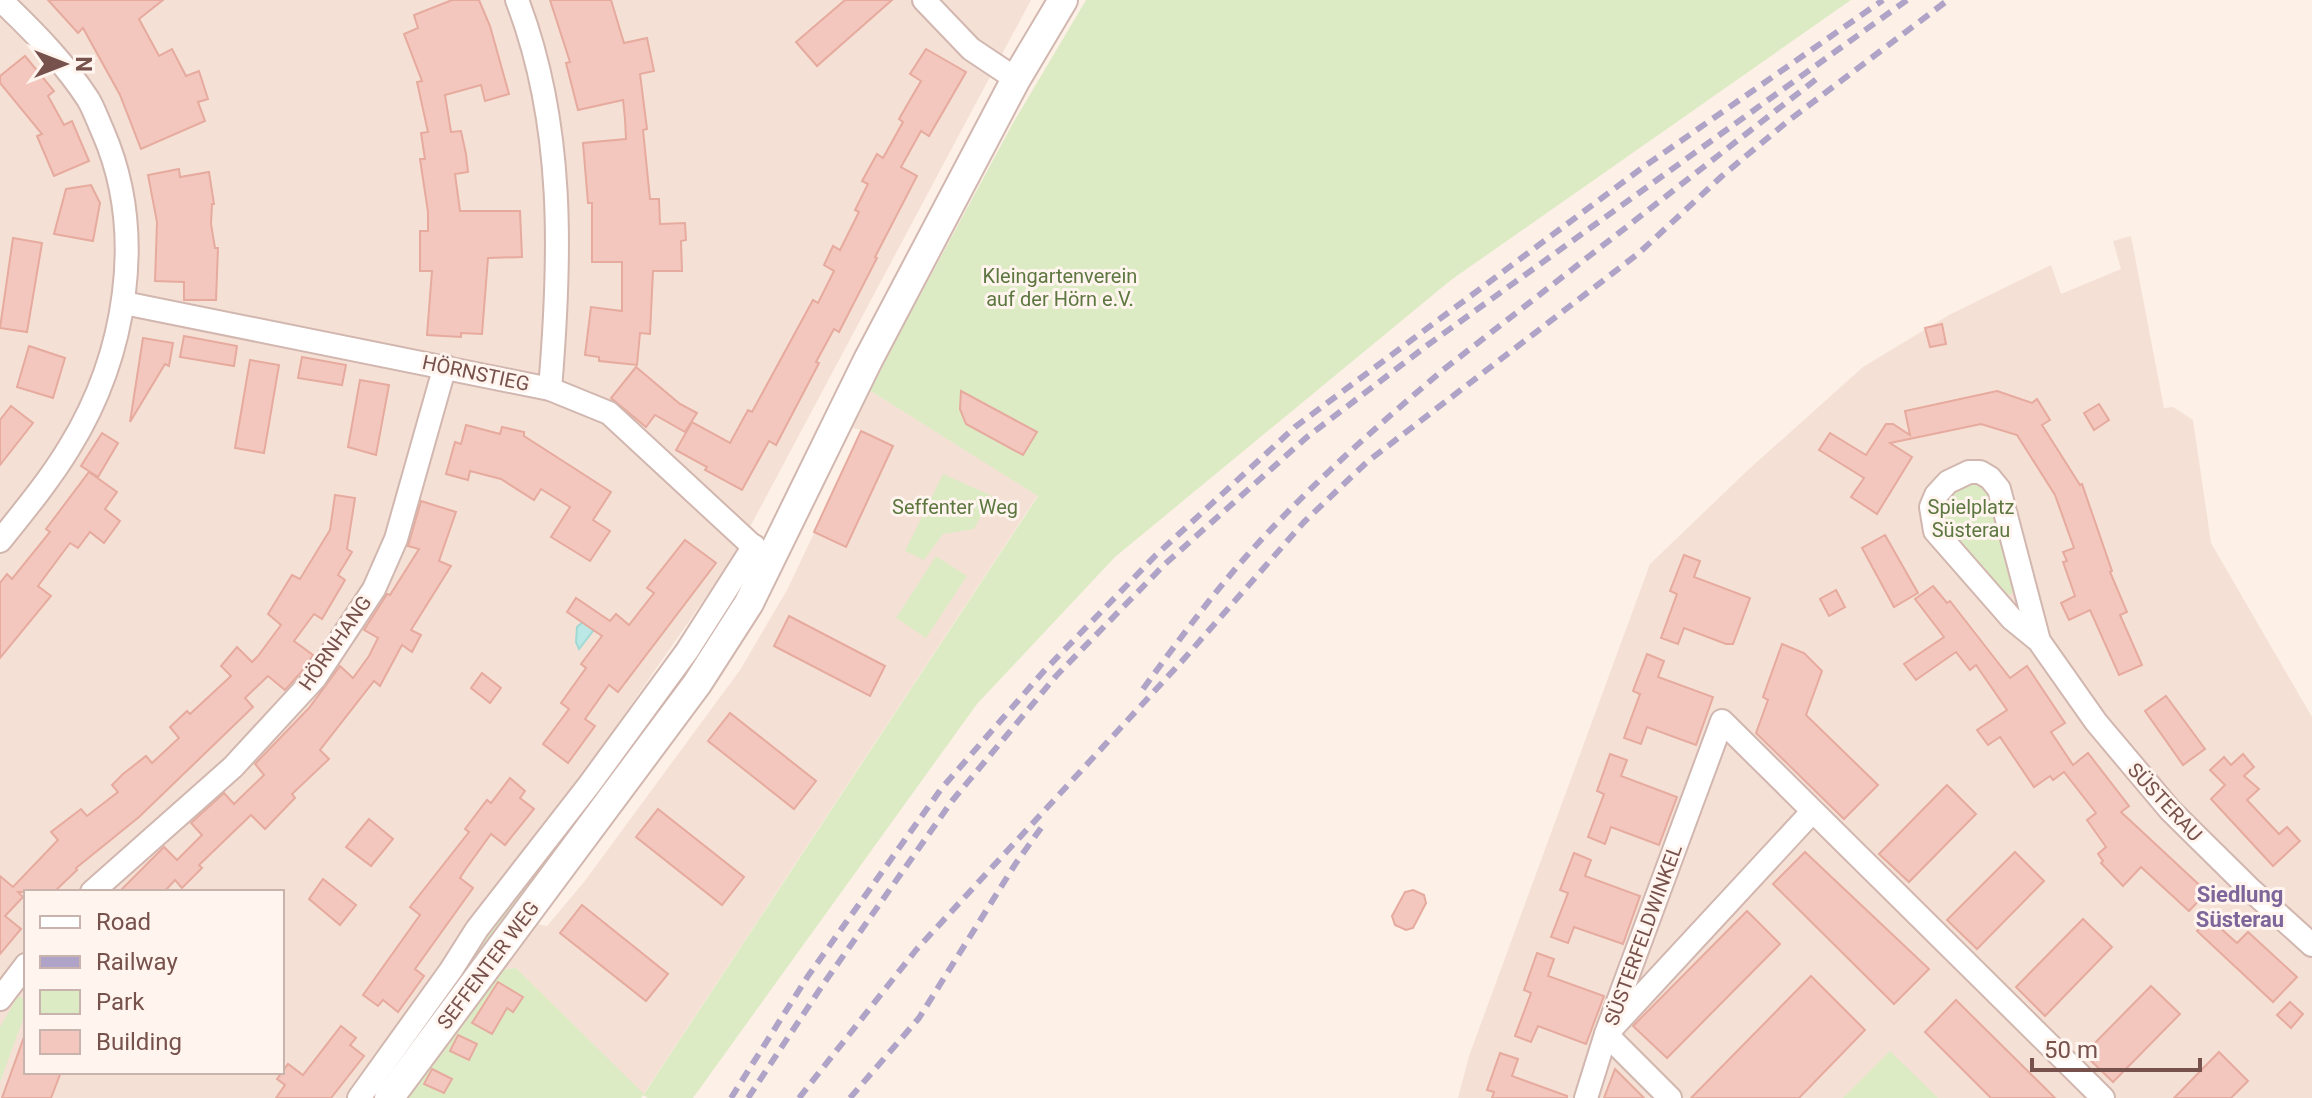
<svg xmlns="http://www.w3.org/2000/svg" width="2312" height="1098" font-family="Roboto,sans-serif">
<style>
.residential{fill:#f5e0d5;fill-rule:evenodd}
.green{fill:#ddebc5}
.water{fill:#bbe7e4;stroke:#a1d9d5;stroke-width:2}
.building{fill:#f3c7be;stroke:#e6aa9e;stroke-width:2}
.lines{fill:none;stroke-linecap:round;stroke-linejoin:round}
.minor-casing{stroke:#d1b7af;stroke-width:26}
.tertiary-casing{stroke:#d1b7af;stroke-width:32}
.minor{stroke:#fff;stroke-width:22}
.tertiary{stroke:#fff;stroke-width:28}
.rail{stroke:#afa4c7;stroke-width:6;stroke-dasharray:12 8;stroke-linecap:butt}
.labels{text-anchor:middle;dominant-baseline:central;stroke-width:6;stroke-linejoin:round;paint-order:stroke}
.park-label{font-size:20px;fill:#5d7740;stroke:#fff4ee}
.street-label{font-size:20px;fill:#77514b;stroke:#fff4ee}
.neighbourhood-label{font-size:22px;font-weight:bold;fill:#7d669a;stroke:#fff4ee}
</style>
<rect width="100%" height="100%" fill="#fdf0e7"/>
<g class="residential">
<path d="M0,0H1031L735,555L565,800L352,1098H0ZM26,892H282V1072H26Z"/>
<path d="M2131,236L2164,408L2173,407L2193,420L2211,543L2312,717V1098H1458L1469,1056L1650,564L1748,470L1863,367L1949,315L2051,265L2061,294L2121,269L2113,241Z"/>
<path d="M869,390L1038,495L643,1095L516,968L504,969L537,924L547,926L584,882L740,670L787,590L863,430L851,428Z"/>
</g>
<g class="green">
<path d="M1086,0H1851L1451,280L1115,557L977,704L693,1098H648L643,1095L641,1098H407L504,969L516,968L644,1094L1038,496L869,390L1013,123Z"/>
<path d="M943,474L992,496L974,529L943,534L924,560L905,551Z"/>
<path d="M1976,482L1990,495L2019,592L2002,596L1946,529C1939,505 1951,486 1976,482Z"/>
<path d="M936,556L967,576L926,638L896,618Z"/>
<path d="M748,567L753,572L698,666L376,1098H366Z"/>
<path d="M18,996L26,1000V1011L0,1082V1027Z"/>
<path d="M1890,1051L1938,1098H1843Z"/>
</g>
<path class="water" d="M585,620L596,627L579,649L576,642L577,627Z"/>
<g class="building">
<path d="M48,0H163L139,19L159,56L172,49L186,76L199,71L208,99L198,102L205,121L141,149L120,95L83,28L78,33Z"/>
<path d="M452,0H479L490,26L509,94L485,101L481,85L445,95L451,132L461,131L466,154L468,172L455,174L460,211H520L522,257L488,258L482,334L461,333V337L427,335L432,271H420V231H428V212L420,159H425L421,133L428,132L417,82L422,81L404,34L418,28L414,15Z"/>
<path d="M550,0H611L624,43L647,38L654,71L640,74L647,129L643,130L650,199H659L660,224L685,223L686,240L681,241L682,271H653L650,334L640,333L637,365L599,361V357L585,355L591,307L622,311V262H592V203H588L583,143L626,139L625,119L623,100L578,110L566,63L570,62Z"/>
<path d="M845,0H892L817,66L796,42Z"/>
<path d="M926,49L966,72L929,136L921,131L901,167L917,176L875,257L877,258L839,332L834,329L816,362L819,363L776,445L769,441L742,490L705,470L707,467L676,450L692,422L730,443L748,410L752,412L813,300L818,303L834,271L824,265L833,246L840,250L859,212L855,210L868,184L862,181L877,154L883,158L903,122L899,119L921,81L910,74Z"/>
<path d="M25,56L54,91L48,96L64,125L72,121L89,161L54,176L37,136L42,134L0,83V76Z"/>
<path d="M179,169L180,177L209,172L214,204H212L211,224L215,248H218L216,300H184V282L155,281L157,222L148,175Z"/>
<path d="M91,185L100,203L93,241L54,234L66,189Z"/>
<path d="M13,238L42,243L27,332L0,328Z"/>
<path d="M1942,324L1946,344L1930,347L1925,328Z"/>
<path d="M184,336L237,346L234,366L180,357Z"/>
<path d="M143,338L173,343L169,366L165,364L130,422Z"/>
<path d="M29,346L65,358L53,398L17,387Z"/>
<path d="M302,357L346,365L342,385L298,378Z"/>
<path d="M250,360L279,365L264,453L235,448Z"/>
<path d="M636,367L680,404L697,413L685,432L655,415L646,427L611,398Z"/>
<path d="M360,380L389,385L376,455L348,447Z"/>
<path d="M961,391L1037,432L1023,455L966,424L960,409Z"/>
<path d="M1997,391L2032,403L2037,399L2050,420L2042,425L2080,485L2082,484L2112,571L2110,572L2127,612L2120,615L2142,665L2119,675L2090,610L2069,620L2061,603L2075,596L2063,562L2067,561L2063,552L2074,548L2055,495L2017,435L1981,424L1890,443L1912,457L1877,514L1851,497L1864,478L1819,450L1830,433L1866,455L1886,424H1893L1910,435L1905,411Z"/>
<path d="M2099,404L2109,420L2094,430L2084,413Z"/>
<path d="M11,406L33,423L0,465V420Z"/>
<path d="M466,425L500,434L502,427L524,432V436L611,492L593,520L610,531L590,561L551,537L570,507L541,489L534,500L501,479L470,471L468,480L446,474L455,442L461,444Z"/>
<path d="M861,431L893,446L846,547L814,532Z"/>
<path d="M102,433L118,443L98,477L81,466Z"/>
<path d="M89,472L117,492L105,509L120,521L104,543L90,532L78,548L70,543L38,586L51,596L0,658V583L7,574L12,579L50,532L46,529Z"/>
<path d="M335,495L355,498L347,549L352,552L338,575L345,580L322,619L314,614L294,641L313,655L304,669L285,690L268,676L245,698L253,707L139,817L76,868L77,870L54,892H18L23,897L5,916L21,929L0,954V876L13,887L58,840L51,832L81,809L87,816L118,792L112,785L123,774L146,756L152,763L179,738L170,727L187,711L190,714L231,676L221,666L237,647L252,662L258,656L281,625L268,614L292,575L300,579L330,530Z"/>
<path d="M421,501L456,512L439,561L451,566L411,630L421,635L412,652L402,645L380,686L374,681L320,750L329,759L292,794L295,798L265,829L251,815L199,865L202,868L182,888L175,880L164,892H119L164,847L177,860L202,835L191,823L224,793L234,804L264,775L255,764L309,708L340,666L353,678L369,656L378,638L364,630L387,594L390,595L419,549L408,546Z"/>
<path d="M1885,535L1918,593L1894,607L1862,548Z"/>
<path d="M685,540L716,563L618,692L609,685L585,719L595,726L568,763L543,744L569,709L561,703L586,668L581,664L602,636L567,612L576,598L610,621L616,614L629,625L654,593L647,588Z"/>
<path d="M1684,555L1700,561L1694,577L1750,598L1733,644H1726L1684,628L1678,644L1661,638L1677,594L1670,591Z"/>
<path d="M1933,586L1947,603L1950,601L2010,678L2027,666L2065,723L2051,732L2073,765L2088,753L2129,806L2121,812L2207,892L2189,911L2141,867L2123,886L2101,863L2103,861L2098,854L2106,847L2087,820L2096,813L2064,772L2053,780L2050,776L2034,787L2000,737L1988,745L1977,730L2007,710L1976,665L1970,670L1956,652L1916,680L1904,664L1944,637L1915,599Z"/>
<path d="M1836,590L1845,607L1829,616L1820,599Z"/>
<path d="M789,616L885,666L870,696L774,646Z"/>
<path d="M1782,644L1804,653L1822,671L1806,715L1878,785L1844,819L1756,733L1768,700L1763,697Z"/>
<path d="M1647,654L1664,661L1658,677L1713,697L1696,745L1647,727L1641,744L1624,738L1640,694L1633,691Z"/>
<path d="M482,673L501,688L490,703L471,688Z"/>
<path d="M2166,696L2205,749L2183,765L2145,711Z"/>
<path d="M730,713L816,781L794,809L708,741Z"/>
<path d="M1610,754L1627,760L1621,776L1677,797L1659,845L1611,827L1605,844L1588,837L1604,794L1597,791Z"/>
<path d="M2243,754L2254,767L2244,776L2259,789L2247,800L2279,834L2287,827L2300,841L2273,866L2211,799L2225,785L2210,770L2224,757L2231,765Z"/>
<path d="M510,778L525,791L520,798L534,809L505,845L491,834L465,870L460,878L473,888L415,969L424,976L398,1012L383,1000L378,1006L363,995L420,915L410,907L469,832L465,829L487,800L491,803Z"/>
<path d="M1947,785L1976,814L1909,882L1879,854Z"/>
<path d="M658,809L744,877L722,905L636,837Z"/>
<path d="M369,819L393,839L371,866L346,847Z"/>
<path d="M1805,852L1929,969L1894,1004L1773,884Z"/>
<path d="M2015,852L2044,881L1977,949L1947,920Z"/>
<path d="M1574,853L1591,860L1585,876L1640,896L1623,944L1574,927L1568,943L1551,937L1568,893L1560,890Z"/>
<path d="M323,879L356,905L340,925L309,899Z"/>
<path d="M1413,890L1424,895L1426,903L1413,928L1406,930L1395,925L1392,916L1405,892Z"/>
<path d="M582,905L668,974L646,1001L560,933Z"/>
<path d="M1747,911L1780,944L1667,1058L1633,1026Z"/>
<path d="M2209,918L2237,943L2248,932L2297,977L2273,1002L2197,931Z"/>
<path d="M2083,919L2112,947L2045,1016L2016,987Z"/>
<path d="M1537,953L1554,959L1548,976L1604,996L1586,1044L1538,1026L1531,1042L1515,1036L1531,993L1524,990Z"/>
<path d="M1811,976L1865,1030L1799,1098H1691Z"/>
<path d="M498,982L523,997L513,1012L507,1008L492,1034L472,1023Z"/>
<path d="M2151,986L2180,1014L2113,1082L2084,1054Z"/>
<path d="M1956,1000L1962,1006L2055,1098H1991L1925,1032Z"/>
<path d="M2290,1002L2303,1014L2291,1028L2277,1015Z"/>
<path d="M341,1026L356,1038L350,1045L364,1056L331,1098H276L285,1085L277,1079L288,1064L303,1075Z"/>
<path d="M458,1035L477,1044L469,1060L450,1051Z"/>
<path d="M24,1037L26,1038V1072H61L51,1098H2Z"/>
<path d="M2219,1052L2248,1081L2231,1098H2174Z"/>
<path d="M1500,1053L1518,1059L1512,1076L1567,1096V1098H1492L1494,1092L1487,1090Z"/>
<path d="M432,1069L452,1079L444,1093L424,1084Z"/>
<path d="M1615,1069L1644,1098H1604Z"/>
</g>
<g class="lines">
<g class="minor-casing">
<g id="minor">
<path d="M517,0C565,125 561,258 550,389"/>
<path d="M924,0L971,49L1016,79"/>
<path d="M0,2L8,7C38,36 65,64 88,99C94,109 98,121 103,132C147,233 126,356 69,448C49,481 24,511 0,541"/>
<path d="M124,303L550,389L609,413L771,563"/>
<path d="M2039,641L1999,489L1990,478L1980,472H1969L1948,482L1936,495L1931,507L1935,531L2012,619L2039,641L2096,722L2170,810L2251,890L2312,945"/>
<path d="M92,892L233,767L315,678L374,589L396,539L445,366"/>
<path d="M0,999L26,965"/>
<path d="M1612,1028L1812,812"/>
<path d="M1606,1034L1670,1098"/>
<path d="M359,1098L451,970L477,929L589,785L687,651L754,546"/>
<path d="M1586,1098L1606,1034L1722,721L2103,1098"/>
</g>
</g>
<g class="tertiary-casing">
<path id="tertiary" d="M389,1098L697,684L749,603L868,360L1016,79L1063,0"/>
</g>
<use href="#minor" class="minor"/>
<use href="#tertiary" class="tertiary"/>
<g class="rail">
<path d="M1143,689C1173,648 1203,607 1236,568C1298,496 1371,431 1443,370L1819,77"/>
<path d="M731,1098L808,976L941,789L1044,671L1155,556L1295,427L1642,168L1883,0"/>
<path d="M748,1098L822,986L952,801L1056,676L1165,564L1307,437L1429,344L1907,0"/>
<path d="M799,1098L916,950L1183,660L1304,522L1367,462L1639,253L1722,176L1788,121L1948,0"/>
<path d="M850,1098L919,1018L1016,863L1041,828"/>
</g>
</g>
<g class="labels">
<g class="park-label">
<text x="1060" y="276">Kleingartenverein<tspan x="1060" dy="23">auf der Hörn e.V.</tspan></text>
<text x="955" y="507">Seffenter Weg</text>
<text x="1971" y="507">Spielplatz<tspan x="1971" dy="23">Süsterau</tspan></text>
</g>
<g class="street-label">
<text transform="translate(476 373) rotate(12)">HÖRNSTIEG</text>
<text transform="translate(335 643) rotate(-55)">HÖRNHANG</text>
<text transform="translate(2165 802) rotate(47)">SÜSTERAU</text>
<text transform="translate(1643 935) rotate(-70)">SÜSTERFELDWINKEL</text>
<text transform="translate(488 965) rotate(-53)">SEFFENTER WEG</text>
</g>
<g class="neighbourhood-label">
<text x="2240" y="894">Siedlung<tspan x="2240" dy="25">Süsterau</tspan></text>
</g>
</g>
<rect x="24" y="890" width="260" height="184" fill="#fff4ee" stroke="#c9b3ad" stroke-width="2"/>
<rect x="40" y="916" width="40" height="12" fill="#ffffff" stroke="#c9b3ad" stroke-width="2"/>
<text x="96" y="930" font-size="24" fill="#77514b">Road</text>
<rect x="40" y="956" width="40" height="12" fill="#afa4c7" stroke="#c9b3ad" stroke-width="2"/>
<text x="96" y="970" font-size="24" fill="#77514b">Railway</text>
<rect x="40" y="990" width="40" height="24" fill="#ddebc5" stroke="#c9b3ad" stroke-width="2"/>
<text x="96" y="1010" font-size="24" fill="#77514b">Park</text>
<rect x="40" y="1030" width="40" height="24" fill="#f3c7be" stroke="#c9b3ad" stroke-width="2"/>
<text x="96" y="1050" font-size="24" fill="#77514b">Building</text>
<g transform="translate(64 64) rotate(90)" stroke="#fff4ee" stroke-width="6" paint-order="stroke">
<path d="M0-6L14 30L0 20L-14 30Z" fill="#77514b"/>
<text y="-12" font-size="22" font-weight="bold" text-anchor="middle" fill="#77514b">N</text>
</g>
<path d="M2032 1058v12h168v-12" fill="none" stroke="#77514b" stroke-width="4"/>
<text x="2044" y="1058" font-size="24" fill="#77514b" stroke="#fff4ee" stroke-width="6" paint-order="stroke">50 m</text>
</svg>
